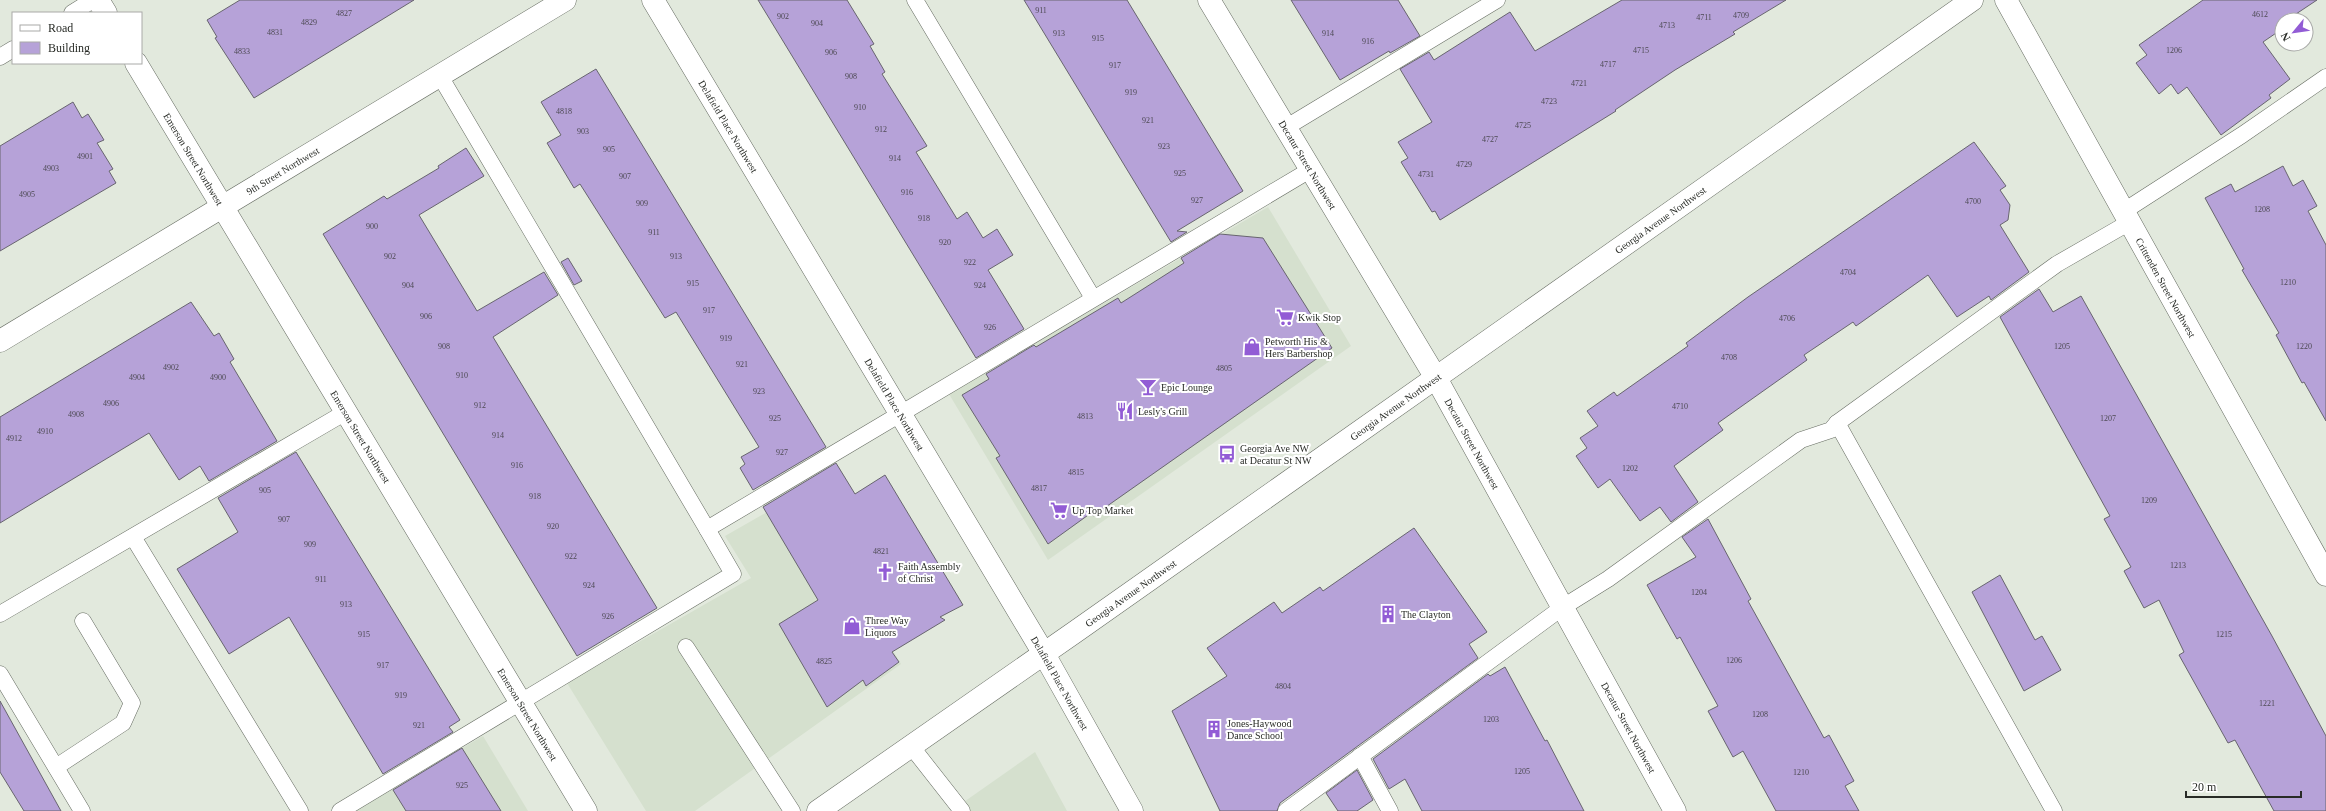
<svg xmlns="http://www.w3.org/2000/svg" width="2326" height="811" font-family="Georgia,serif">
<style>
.built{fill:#d5e0ce}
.building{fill:#b6a2d8;stroke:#68656f}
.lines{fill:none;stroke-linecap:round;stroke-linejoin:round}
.service-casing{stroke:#666c62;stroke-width:17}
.minor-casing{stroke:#666c62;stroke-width:23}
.trunk-casing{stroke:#666c62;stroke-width:23}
.service{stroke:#fff;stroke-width:16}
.minor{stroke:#fff;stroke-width:22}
.trunk{stroke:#fff;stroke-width:22}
.labels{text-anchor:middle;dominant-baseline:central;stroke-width:4;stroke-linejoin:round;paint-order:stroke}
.number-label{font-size:8px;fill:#4c4952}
.street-label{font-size:10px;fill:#282b26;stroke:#fff}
.poi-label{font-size:10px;fill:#282b26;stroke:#fff;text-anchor:start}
</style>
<rect width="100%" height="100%" fill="#e2e9dd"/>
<g class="built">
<path d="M1268,207L1351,346L1048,560L949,394Z"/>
<path d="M799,494L901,664L695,811H646L567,683L751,578L725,536Z"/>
<path d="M483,736L528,811H354Z"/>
<path d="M1035,752L1067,811H951Z"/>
</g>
<g class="building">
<path d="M240,0H414L254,98L215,38L217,37L207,20Z"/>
<path d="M758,0H847L874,44L870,46L885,72L882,74L927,146L916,152L957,219L967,212L983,238L997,229L1013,255L988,270L1024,329L976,358Z"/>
<path d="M1024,0H1127L1243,191L1177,231L1187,232L1171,242Z"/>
<path d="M1291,0H1398L1420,36L1390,53L1389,51L1340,80Z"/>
<path d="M1622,0H1786L1733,32L1735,34L1675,70L1615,110L1616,111L1440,220L1435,211L1432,212L1401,162L1408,158L1398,142L1432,122L1400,69L1429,52L1434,60L1510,12L1535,51Z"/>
<path d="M2203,0H2317L2287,20H2282V29L2263,42L2290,79L2269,95L2271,98L2221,135L2187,87L2178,94L2171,84L2159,94L2136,63L2147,55L2139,45Z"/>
<path d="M596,69L826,447L753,490L740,468L745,464L741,457L759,447L676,312L665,318L580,184L574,188L547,143L561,135L541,102Z"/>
<path d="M73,102L82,118L88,114L104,140L97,143L113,169L109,171L116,183L0,251V146Z"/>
<path d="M1974,142L2006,186L2000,190L2010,205L2008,220L2000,225L2029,272L1991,300L1989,296L1957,317L1928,275L1856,326L1853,322L1804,355L1807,360L1718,423L1723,430L1674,466L1698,502L1671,522L1660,507L1640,521L1610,479L1598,488L1576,456L1587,448L1580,438L1598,426L1587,411L1614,392L1617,396L1688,346L1686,343L1748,297Z"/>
<path d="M466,148L484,176L419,215L477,311L544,272L558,295L493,337L657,608L577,656L323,234L384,196L387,199L439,168L438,166Z"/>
<path d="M2283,166L2293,186L2303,180L2317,206L2308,211L2326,245V421L2304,382L2302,383L2276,335L2279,333L2242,270L2244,269L2205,198L2231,184L2235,192Z"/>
<path d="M1220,234L1263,238L1332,348L1093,516L1091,513L1048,544L996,458L1000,456L962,395L989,379L986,374L1034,345L1036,347L1118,298L1121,303L1184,263L1181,258Z"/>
<path d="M568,258L582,281L574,285L561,262Z"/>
<path d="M2039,289L2053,312L2081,296L2272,636L2326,736V811H2274L2235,740L2228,743L2179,655L2184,652L2159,600L2144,608L2124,571L2131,567L2104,519L2110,516L2000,317Z"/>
<path d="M191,302L214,336L219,333L234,359L230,362L277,441L209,481L200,466L179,480L149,433L0,523V417Z"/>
<path d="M296,452L460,720L449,727L453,732L383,774L289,617L229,654L177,569L238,532L218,498Z"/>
<path d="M836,463L855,494L885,475L963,605L940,617L945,620L892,652L899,662L866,686L863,680L827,707L779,624L818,600L763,507Z"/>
<path d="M1708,519L1751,599L1748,601L1824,738L1829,735L1854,781L1845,786L1859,811H1776L1743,751L1733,757L1708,711L1718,706L1680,637L1677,639L1647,585L1696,557L1682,537Z"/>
<path d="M1414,528L1487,632L1469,644L1478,658L1280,803L1277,811H1220L1172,711L1227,676L1207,648L1274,602L1282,613L1320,587L1323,591Z"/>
<path d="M2000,575L2035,640L2042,636L2061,670L2024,691L1972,592Z"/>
<path d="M1505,667L1545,741L1547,740L1584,811H1422L1405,779L1389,789L1373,759L1488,674L1490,676Z"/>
<path d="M0,701L61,811H24L0,772Z"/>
<path d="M462,748L501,811H406L393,790Z"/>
<path d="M1357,770L1373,800L1357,811H1338L1326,793Z"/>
</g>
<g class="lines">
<g class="service-casing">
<g id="service">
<path d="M915,0L1093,298"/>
<path d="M72,13L93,0"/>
<path d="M0,57L13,49"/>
<path d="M440,76L707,529L1310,170"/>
<path d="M1285,128L1497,0"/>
<path d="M2124,211L2242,135L2326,77"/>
<path d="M1837,423L2054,811"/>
<path d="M133,537L300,811"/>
<path d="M0,614L346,412"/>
<path d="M686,647L792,811"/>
<path d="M0,674L82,811"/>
<path d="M911,746L962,811"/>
<path d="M1360,756L1390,811"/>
<path d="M56,767L123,723L132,703L83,621"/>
<path d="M340,811L733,574L707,529"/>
<path d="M1286,811L1563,607L1608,579L1801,440L1831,430L1837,423L2057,264L2130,222"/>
</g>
</g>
<g class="minor-casing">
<g id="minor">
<path d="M98,0L106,13"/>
<path id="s1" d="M653,0L1044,654L1132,811"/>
<path id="s2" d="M1209,0L1436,378L1675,811"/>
<path id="s3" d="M2006,0L2326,575"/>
<path id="s4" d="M136,63L586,811"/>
<path id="s5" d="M0,341L565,0"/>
</g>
</g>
<g class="trunk-casing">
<g id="trunk">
<path id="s6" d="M818,811L1075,632L1972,0"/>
</g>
</g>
<use href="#service" class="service"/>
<use href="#minor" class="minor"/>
<use href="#trunk" class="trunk"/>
</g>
<defs>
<g id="supermarket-bare" transform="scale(1.38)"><path d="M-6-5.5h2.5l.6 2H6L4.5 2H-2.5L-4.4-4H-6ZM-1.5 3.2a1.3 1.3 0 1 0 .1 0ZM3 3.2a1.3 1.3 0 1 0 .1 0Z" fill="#925cd5" stroke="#fff" stroke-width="2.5" paint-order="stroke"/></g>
<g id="shop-bare" transform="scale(1.38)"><path d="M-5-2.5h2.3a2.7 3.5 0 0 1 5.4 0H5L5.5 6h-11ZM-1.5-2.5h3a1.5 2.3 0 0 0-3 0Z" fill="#925cd5" stroke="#fff" stroke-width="2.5" paint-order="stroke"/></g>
<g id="bar-bare" transform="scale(1.38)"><path d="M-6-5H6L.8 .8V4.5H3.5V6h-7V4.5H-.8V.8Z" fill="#925cd5" stroke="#fff" stroke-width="2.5" paint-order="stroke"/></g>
<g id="restaurant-bare" transform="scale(1.38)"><path d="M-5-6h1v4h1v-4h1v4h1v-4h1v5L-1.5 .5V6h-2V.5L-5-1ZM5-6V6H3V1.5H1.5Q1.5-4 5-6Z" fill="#925cd5" stroke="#fff" stroke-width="2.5" paint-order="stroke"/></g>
<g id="bus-bare" transform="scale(1.38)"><path d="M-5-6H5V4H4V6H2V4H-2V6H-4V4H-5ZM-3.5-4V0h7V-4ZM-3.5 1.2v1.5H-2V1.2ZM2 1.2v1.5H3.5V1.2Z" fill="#925cd5" stroke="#fff" stroke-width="2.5" paint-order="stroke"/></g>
<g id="church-bare" transform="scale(1.38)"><path d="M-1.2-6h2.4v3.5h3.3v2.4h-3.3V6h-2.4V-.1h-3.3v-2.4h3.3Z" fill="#925cd5" stroke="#fff" stroke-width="2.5" paint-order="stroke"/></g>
<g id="building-bare" transform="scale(1.38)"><path d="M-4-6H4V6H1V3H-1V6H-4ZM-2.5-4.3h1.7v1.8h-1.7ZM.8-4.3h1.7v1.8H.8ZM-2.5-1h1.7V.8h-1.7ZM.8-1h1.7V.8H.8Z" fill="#925cd5" stroke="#fff" stroke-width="2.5" paint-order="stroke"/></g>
</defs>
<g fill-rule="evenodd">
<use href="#supermarket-bare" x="1285" y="317"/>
<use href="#shop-bare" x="1252" y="347"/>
<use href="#bar-bare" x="1148" y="387"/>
<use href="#restaurant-bare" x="1125" y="411"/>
<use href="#bus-bare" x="1227" y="454"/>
<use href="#supermarket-bare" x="1059" y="510"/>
<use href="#church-bare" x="885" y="572"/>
<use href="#building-bare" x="1388" y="614"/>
<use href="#shop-bare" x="852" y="626"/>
<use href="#building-bare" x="1214" y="729"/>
</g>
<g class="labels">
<g class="number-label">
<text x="1041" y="10">911</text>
<text x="344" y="13">4827</text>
<text x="2260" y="14">4612</text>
<text x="1741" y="15">4709</text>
<text x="783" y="16">902</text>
<text x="1704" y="17">4711</text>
<text x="309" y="22">4829</text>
<text x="817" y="23">904</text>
<text x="1667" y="25">4713</text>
<text x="275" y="32">4831</text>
<text x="1059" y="33">913</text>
<text x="1328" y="33">914</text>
<text x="1098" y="38">915</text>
<text x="1368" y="41">916</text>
<text x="1641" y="50">4715</text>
<text x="2174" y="50">1206</text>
<text x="242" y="51">4833</text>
<text x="831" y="52">906</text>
<text x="1608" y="64">4717</text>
<text x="1115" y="65">917</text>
<text x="851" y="76">908</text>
<text x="1579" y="83">4721</text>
<text x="1131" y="92">919</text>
<text x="1549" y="101">4723</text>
<text x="860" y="107">910</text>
<text x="564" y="111">4818</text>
<text x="1148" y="120">921</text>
<text x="1523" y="125">4725</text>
<text x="881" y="129">912</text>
<text x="583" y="131">903</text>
<text x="1490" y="139">4727</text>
<text x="1164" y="146">923</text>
<text x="609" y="149">905</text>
<text x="85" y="156">4901</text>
<text x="895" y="158">914</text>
<text x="1464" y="164">4729</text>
<text x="51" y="168">4903</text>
<text x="1180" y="173">925</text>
<text x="1426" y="174">4731</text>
<text x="625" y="176">907</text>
<text x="907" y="192">916</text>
<text x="27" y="194">4905</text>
<text x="1197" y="200">927</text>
<text x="1973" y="201">4700</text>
<text x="642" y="203">909</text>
<text x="2262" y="209">1208</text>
<text x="924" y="218">918</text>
<text x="372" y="226">900</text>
<text x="654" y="232">911</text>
<text x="945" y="242">920</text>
<text x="390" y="256">902</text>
<text x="676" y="256">913</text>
<text x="970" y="262">922</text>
<text x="1848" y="272">4704</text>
<text x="2288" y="282">1210</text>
<text x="693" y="283">915</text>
<text x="408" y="285">904</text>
<text x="980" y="285">924</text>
<text x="709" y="310">917</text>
<text x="426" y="316">906</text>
<text x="1787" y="318">4706</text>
<text x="990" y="327">926</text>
<text x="726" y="338">919</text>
<text x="444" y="346">908</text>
<text x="2062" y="346">1205</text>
<text x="2304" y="346">1220</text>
<text x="1729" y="357">4708</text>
<text x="742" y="364">921</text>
<text x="171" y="367">4902</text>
<text x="1224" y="368">4805</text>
<text x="462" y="375">910</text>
<text x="137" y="377">4904</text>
<text x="218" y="377">4900</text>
<text x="759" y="391">923</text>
<text x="111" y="403">4906</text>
<text x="480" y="405">912</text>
<text x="1680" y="406">4710</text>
<text x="76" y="414">4908</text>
<text x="1085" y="416">4813</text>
<text x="775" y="418">925</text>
<text x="2108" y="418">1207</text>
<text x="45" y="431">4910</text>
<text x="498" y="435">914</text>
<text x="14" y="438">4912</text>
<text x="782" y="452">927</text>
<text x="517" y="465">916</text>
<text x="1630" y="468">1202</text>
<text x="1076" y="472">4815</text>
<text x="1039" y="488">4817</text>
<text x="265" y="490">905</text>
<text x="535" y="496">918</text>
<text x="2149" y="500">1209</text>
<text x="284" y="519">907</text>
<text x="553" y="526">920</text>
<text x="310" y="544">909</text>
<text x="881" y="551">4821</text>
<text x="571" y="556">922</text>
<text x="2178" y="565">1213</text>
<text x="321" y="579">911</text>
<text x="589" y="585">924</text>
<text x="1699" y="592">1204</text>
<text x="346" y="604">913</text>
<text x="608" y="616">926</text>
<text x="364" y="634">915</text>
<text x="2224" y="634">1215</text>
<text x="1734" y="660">1206</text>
<text x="824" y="661">4825</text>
<text x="383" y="665">917</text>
<text x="1283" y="686">4804</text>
<text x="401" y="695">919</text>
<text x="2267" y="703">1221</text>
<text x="1760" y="714">1208</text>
<text x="1491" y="719">1203</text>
<text x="419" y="725">921</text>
<text x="1522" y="771">1205</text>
<text x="1801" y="772">1210</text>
<text x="462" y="785">925</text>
</g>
<g class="street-label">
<text stroke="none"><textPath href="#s1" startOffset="147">Delafield Place Northwest</textPath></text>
<text stroke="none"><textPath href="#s4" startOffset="112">Emerson Street Northwest</textPath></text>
<text stroke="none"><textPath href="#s2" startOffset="192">Decatur Street Northwest</textPath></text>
<text stroke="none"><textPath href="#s5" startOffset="330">9th Street Northwest</textPath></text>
<text stroke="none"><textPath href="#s6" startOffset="1029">Georgia Avenue Northwest</textPath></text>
<text stroke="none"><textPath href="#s3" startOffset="329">Crittenden Street Northwest</textPath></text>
<text stroke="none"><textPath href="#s1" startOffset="471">Delafield Place Northwest</textPath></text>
<text stroke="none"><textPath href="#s6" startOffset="705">Georgia Avenue Northwest</textPath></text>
<text stroke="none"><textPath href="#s4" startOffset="436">Emerson Street Northwest</textPath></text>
<text stroke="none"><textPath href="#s2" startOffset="516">Decatur Street Northwest</textPath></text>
<text stroke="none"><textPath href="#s6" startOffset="381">Georgia Avenue Northwest</textPath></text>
<text stroke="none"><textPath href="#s1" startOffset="795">Delafield Place Northwest</textPath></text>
<text stroke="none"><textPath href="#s4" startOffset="760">Emerson Street Northwest</textPath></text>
<text stroke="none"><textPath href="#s2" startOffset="840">Decatur Street Northwest</textPath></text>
</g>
<g class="poi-label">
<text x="1298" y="317">Kwik Stop</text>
<text x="1265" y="341">Petworth His &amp;<tspan x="1265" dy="12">Hers Barbershop</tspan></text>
<text x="1161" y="387">Epic Lounge</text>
<text x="1138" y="411">Lesly's Grill</text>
<text x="1240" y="448">Georgia Ave NW<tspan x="1240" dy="12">at Decatur St NW</tspan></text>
<text x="1072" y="510">Up Top Market</text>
<text x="898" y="566">Faith Assembly<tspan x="898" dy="12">of Christ</tspan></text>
<text x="1401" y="614">The Clayton</text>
<text x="865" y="620">Three Way<tspan x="865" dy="12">Liquors</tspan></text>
<text x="1227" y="723">Jones-Haywood<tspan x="1227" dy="12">Dance School</tspan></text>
</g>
</g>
<rect x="12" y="12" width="130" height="52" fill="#ffffff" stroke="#a9aaa8"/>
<rect x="20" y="25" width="20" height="6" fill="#ffffff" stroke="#a9aaa8"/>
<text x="48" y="32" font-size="12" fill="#282b26">Road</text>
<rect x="20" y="42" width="20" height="12" fill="#b6a2d8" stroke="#a9aaa8"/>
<text x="48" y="52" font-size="12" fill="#282b26">Building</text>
<g transform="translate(2294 32) rotate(241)"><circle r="19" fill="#ffffff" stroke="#a9aaa8"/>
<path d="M0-3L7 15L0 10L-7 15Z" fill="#925cd5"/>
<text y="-6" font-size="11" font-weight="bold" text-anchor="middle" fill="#282b26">N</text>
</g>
<path d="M2186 791v6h115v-6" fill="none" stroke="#282b26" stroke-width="2"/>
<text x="2192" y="791" font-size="12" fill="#282b26" stroke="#ffffff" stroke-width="3" paint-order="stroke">20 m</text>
</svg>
